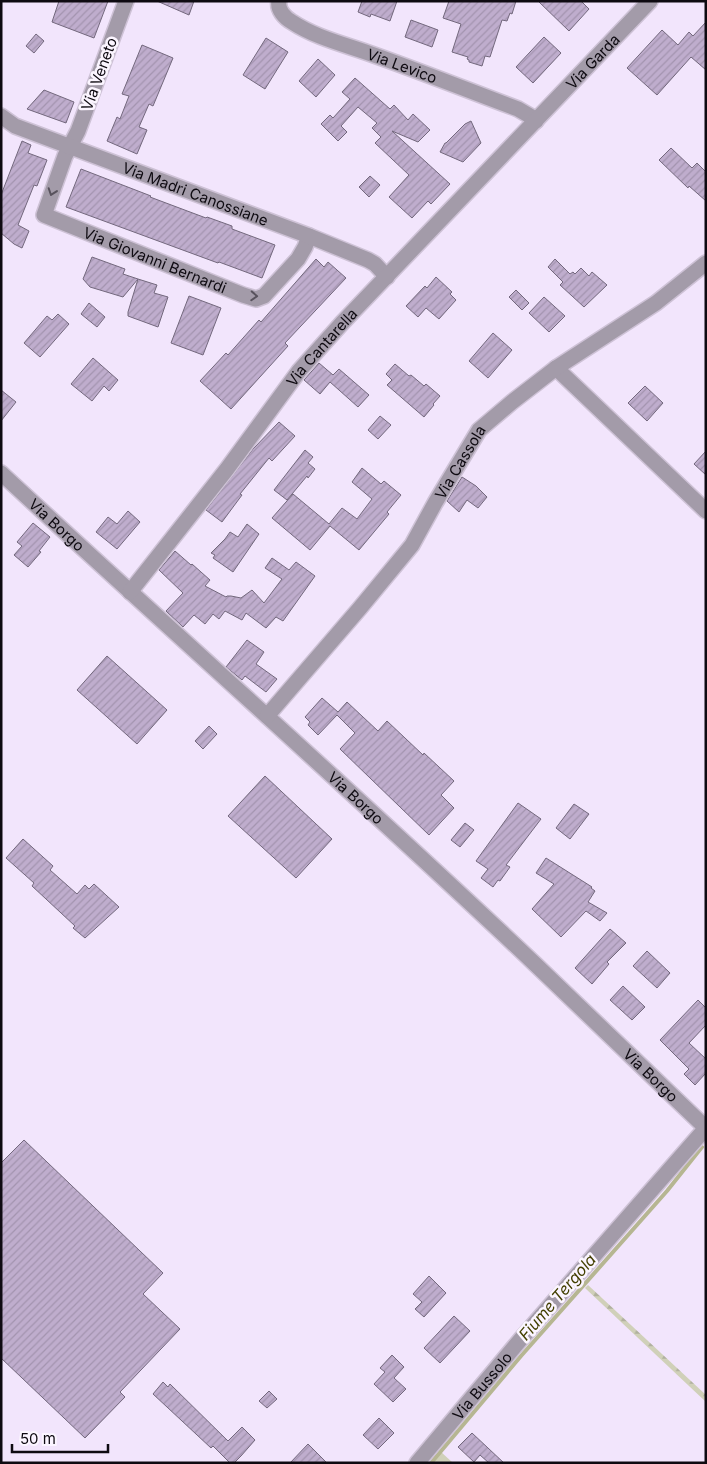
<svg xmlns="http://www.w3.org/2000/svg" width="707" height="1464" font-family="Inter,sans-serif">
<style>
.grass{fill:#d0d0b9}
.forest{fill:url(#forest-firs)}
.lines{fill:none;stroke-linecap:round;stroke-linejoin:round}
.stream{stroke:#b6b692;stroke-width:4}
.building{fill:url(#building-hatch);stroke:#73687d}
.minor-casing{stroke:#cec2d6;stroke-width:18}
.minor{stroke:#a39ba9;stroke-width:15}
.oneway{stroke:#58525d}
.labels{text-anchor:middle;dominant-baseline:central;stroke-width:5;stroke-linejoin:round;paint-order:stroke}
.street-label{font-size:15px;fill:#0e0a11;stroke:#fbf5ff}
.water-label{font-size:16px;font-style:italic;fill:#423f00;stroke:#fbf5ff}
</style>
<defs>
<pattern id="forest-firs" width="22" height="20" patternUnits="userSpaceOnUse" patternTransform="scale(1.25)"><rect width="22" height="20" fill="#d0d0b9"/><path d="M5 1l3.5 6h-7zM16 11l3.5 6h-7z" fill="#b1b19e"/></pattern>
<pattern id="building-hatch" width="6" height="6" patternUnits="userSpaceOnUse" patternTransform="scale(1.25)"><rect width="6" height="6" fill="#bfadcd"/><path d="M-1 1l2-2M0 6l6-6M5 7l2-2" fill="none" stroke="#a394af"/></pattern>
</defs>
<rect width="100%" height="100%" fill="#f2e5fc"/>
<path class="grass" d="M440,1451L453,1463H430Z"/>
<path class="forest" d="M588,1285L706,1395V1402L585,1288Z"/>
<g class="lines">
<path class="stream" d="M431,1463L521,1356L667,1191L702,1147"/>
</g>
<g class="building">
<path d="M59,1H108L94,38L52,22Z"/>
<path d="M157,1H194L189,15Z"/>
<path d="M362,1H397L390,21L371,14L370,17L358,12Z"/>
<path d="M449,1H516L512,14L510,13L507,21L502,20L490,57L485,56L482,66L469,62V60L467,59L468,57L452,52L461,24L443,18Z"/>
<path d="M538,1H581L589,9L569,31Z"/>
<path d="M411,20L438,30L432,47L405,37Z"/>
<path d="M706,22V70L691,57L657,95L627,68L662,30L678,45L689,32L693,36Z"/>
<path d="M36,34L44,41L34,53L26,46Z"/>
<path d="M544,37L561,53L533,83L516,67Z"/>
<path d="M266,38L288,52L265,89L243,75Z"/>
<path d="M142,45L173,58L153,106L149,104L139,127L147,130L137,154L107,141L117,117L120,119L129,96L122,94Z"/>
<path d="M318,59L335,75L316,97L299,81Z"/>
<path d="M355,78L390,109L394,105L408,120L413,114L430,130L418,142L392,131L450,184L431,204L428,201L412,218L389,197L409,175L375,143L381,137L372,128L377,123L358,107L341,126L347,132L338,141L321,124L330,115L333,118L350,99L342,92Z"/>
<path d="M44,90L74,102L66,123L27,109Z"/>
<path d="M471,121L481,143L463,162L440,152L445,143H446L465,124Z"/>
<path d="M22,141L31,145L28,153L47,160L37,186L34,185L18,225L29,231L22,248L14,244L1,233V195Z"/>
<path d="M671,148L692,168L697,163L706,172V201L689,186L688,188L659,160Z"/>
<path d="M81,169L151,196L150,197L206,218L207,217L232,226V229L275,245L262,278L219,262L218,263L66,207Z"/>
<path d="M370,176L380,185L369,197L359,187Z"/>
<path d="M92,257L125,269L123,274L138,279L123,297L90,287L83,279Z"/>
<path d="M316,259L324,267L328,262L346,278L285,343L288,346L231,409L200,381L226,353L228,355L259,320L261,322Z"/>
<path d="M555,259L570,274L573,272L575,274L581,268L589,276L592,272L607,285L584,307L560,285L563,282L548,267Z"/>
<path d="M436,277L452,292L450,294L456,300L439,319L426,308L418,317L406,306L425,286L427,288Z"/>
<path d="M138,279L157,285L154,293L168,297L158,327L128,316V312Z"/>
<path d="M516,290L529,303L522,310L509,297Z"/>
<path d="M189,296L221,308L203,355L171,343Z"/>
<path d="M544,297L565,316L549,332L529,313Z"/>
<path d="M89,303L105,317L97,327L81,314Z"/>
<path d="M58,314L69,324L40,357L24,343L47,316L52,320Z"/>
<path d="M493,333L512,350L488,378L469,361Z"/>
<path d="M93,358L118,380L109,391L104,386L92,401L71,384Z"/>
<path d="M319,363L333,375L339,369L369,395L358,407L330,382L320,394L304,380Z"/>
<path d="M395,364L409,376L411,375L424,386L426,384L440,396L433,404L434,405L424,417L387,385L392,380L386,374Z"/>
<path d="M645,386L663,403L647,421L628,403Z"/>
<path d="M1,390L16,402L1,421Z"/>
<path d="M380,416L391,425L378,439L368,430Z"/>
<path d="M279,422L295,436L272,461L269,458L240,494L242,495L222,522L206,510L253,449Z"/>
<path d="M305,450L313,457L308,463L315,469L308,478L307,476L287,500L274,490Z"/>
<path d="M706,451V475L694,464Z"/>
<path d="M362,468L381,484L384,481L401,495L387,512L389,514L359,550L330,526L310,550L272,518L293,494L329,524L342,508L357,519L372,499L352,482Z"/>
<path d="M462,477L476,486L487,497L478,508L467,500L459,512L447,501Z"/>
<path d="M128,511L140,522L117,549L96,532L108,517L117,524Z"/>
<path d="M33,523L50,537L39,551L41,552L28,567L14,555L22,546L17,542Z"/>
<path d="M247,524L259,534L233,572L213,558L215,555L211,553L225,539L230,532L238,537Z"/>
<path d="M175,551L191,565L192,564L210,580L205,586L226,597L227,596H231L241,598L252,590L264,603L282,579L265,568L272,558L289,570L296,562L315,576L283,621L276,617L266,628L246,613L242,620L225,611L219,619L213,614L205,624L194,615L183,627L166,611L183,593L159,570Z"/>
<path d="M247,640L264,652L256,664L277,679L266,692L245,676L242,680L226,667Z"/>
<path d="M107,656L167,710L137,744L77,690Z"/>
<path d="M322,698L338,712L347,702L378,731L387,721L423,755L424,753L454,781L441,795L454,808L429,835L340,749L355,733L337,715L318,735L308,725L310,722L305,717Z"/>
<path d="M209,726L217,734L203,749L195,741Z"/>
<path d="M265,776L332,839L296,878L228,816Z"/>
<path d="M518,803L541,819L506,865L510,867L500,881L498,880L493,887L481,878L488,869L476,861Z"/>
<path d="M574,804L589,814L570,839L556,828Z"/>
<path d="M465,823L474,830L460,847L451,840Z"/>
<path d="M23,839L53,866L50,870L77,894L85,885L89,889L94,884L119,907L85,938L73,928L75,926L32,886L34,883L6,858Z"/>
<path d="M546,858L592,887L591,888L595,891L588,902L607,913L600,921L586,911L561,937L532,909L554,884L536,873Z"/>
<path d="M610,929L626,943L607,962L609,964L592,984L575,968Z"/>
<path d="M647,951L670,973L657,988L633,966Z"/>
<path d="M623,986L645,1007L632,1020L610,1000Z"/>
<path d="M698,1000L706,1008V1025L689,1043L706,1059V1073L695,1085L684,1074L689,1069L660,1040Z"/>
<path d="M24,1140L163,1273L143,1294L180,1329L120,1392L125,1397L85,1438L1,1358V1163Z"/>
<path d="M429,1276L446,1293L424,1317L415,1309L422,1302L413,1294Z"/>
<path d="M454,1316L470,1331L440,1363L424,1348Z"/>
<path d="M392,1355L404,1367L394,1378L406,1389L393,1402L374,1384L385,1372L380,1368Z"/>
<path d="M163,1382L168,1387L170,1384L228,1441L242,1427L255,1440L241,1456L234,1463H230L213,1446L211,1448L153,1394Z"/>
<path d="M269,1391L277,1399L267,1408L259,1401Z"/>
<path d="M379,1418L394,1433L378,1449L363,1435Z"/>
<path d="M472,1433L504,1463H489L480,1455L474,1462L458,1447Z"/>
<path d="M308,1444L327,1463H290Z"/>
</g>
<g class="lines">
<g class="minor-casing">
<g id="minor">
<path id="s1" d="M126,1L78,131L65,156L44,215L243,295L256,299L264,296L298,259L305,247L309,236"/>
<path id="s2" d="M279,1C277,10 285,18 292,22C316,38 347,45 374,55C422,72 470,91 518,109L530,116L536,121"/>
<path id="s3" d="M1,116L15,126L309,236L368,260L375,264L387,277"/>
<path d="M556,368L706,511"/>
<path id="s4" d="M1,473C179,638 360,798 535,964C592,1018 649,1073 706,1128"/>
<path id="s5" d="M130,592L227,469L299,371L342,323L650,1"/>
<path id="s6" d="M267,716L360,608L412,545L435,503L479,430L512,402L556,368L656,303L706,263"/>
<path id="s7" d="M417,1463L521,1339L706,1128"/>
</g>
</g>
<use href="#minor" class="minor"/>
</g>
<defs><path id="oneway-chevron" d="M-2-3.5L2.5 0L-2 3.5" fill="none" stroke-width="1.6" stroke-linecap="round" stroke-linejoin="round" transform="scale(1.25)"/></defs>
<g class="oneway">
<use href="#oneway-chevron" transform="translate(52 192) rotate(109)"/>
<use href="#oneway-chevron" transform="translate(254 296) rotate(3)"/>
</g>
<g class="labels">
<g class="street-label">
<text stroke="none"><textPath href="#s5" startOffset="705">Via Garda</textPath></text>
<text stroke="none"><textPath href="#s2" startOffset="145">Via Levico</textPath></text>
<text transform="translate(99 74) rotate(-70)">Via Veneto</text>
<text stroke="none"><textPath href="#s3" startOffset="210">Via Madri Canossiane</textPath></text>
<text stroke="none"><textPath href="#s1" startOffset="349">Via Giovanni Bernardi</textPath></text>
<text stroke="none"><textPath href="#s5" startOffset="311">Via Cantarella</textPath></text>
<text stroke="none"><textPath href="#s6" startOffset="320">Via Cassola</textPath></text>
<text stroke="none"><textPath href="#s4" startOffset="76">Via Borgo</textPath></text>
<text stroke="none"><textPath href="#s4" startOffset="481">Via Borgo</textPath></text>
<text stroke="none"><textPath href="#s4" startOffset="886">Via Borgo</textPath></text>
<text stroke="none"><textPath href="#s7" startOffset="101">Via Bussolo</textPath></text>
</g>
<g class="water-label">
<text transform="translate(557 1297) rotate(-49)">Fiume Tergola</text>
</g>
</g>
<rect width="707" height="1464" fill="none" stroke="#0e0a11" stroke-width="5"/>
<path d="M12 1444v8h96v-8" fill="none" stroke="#0e0a11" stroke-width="2.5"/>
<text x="20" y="1444" font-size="15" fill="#0e0a11" stroke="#fbf5ff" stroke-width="4" paint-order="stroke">50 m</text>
</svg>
